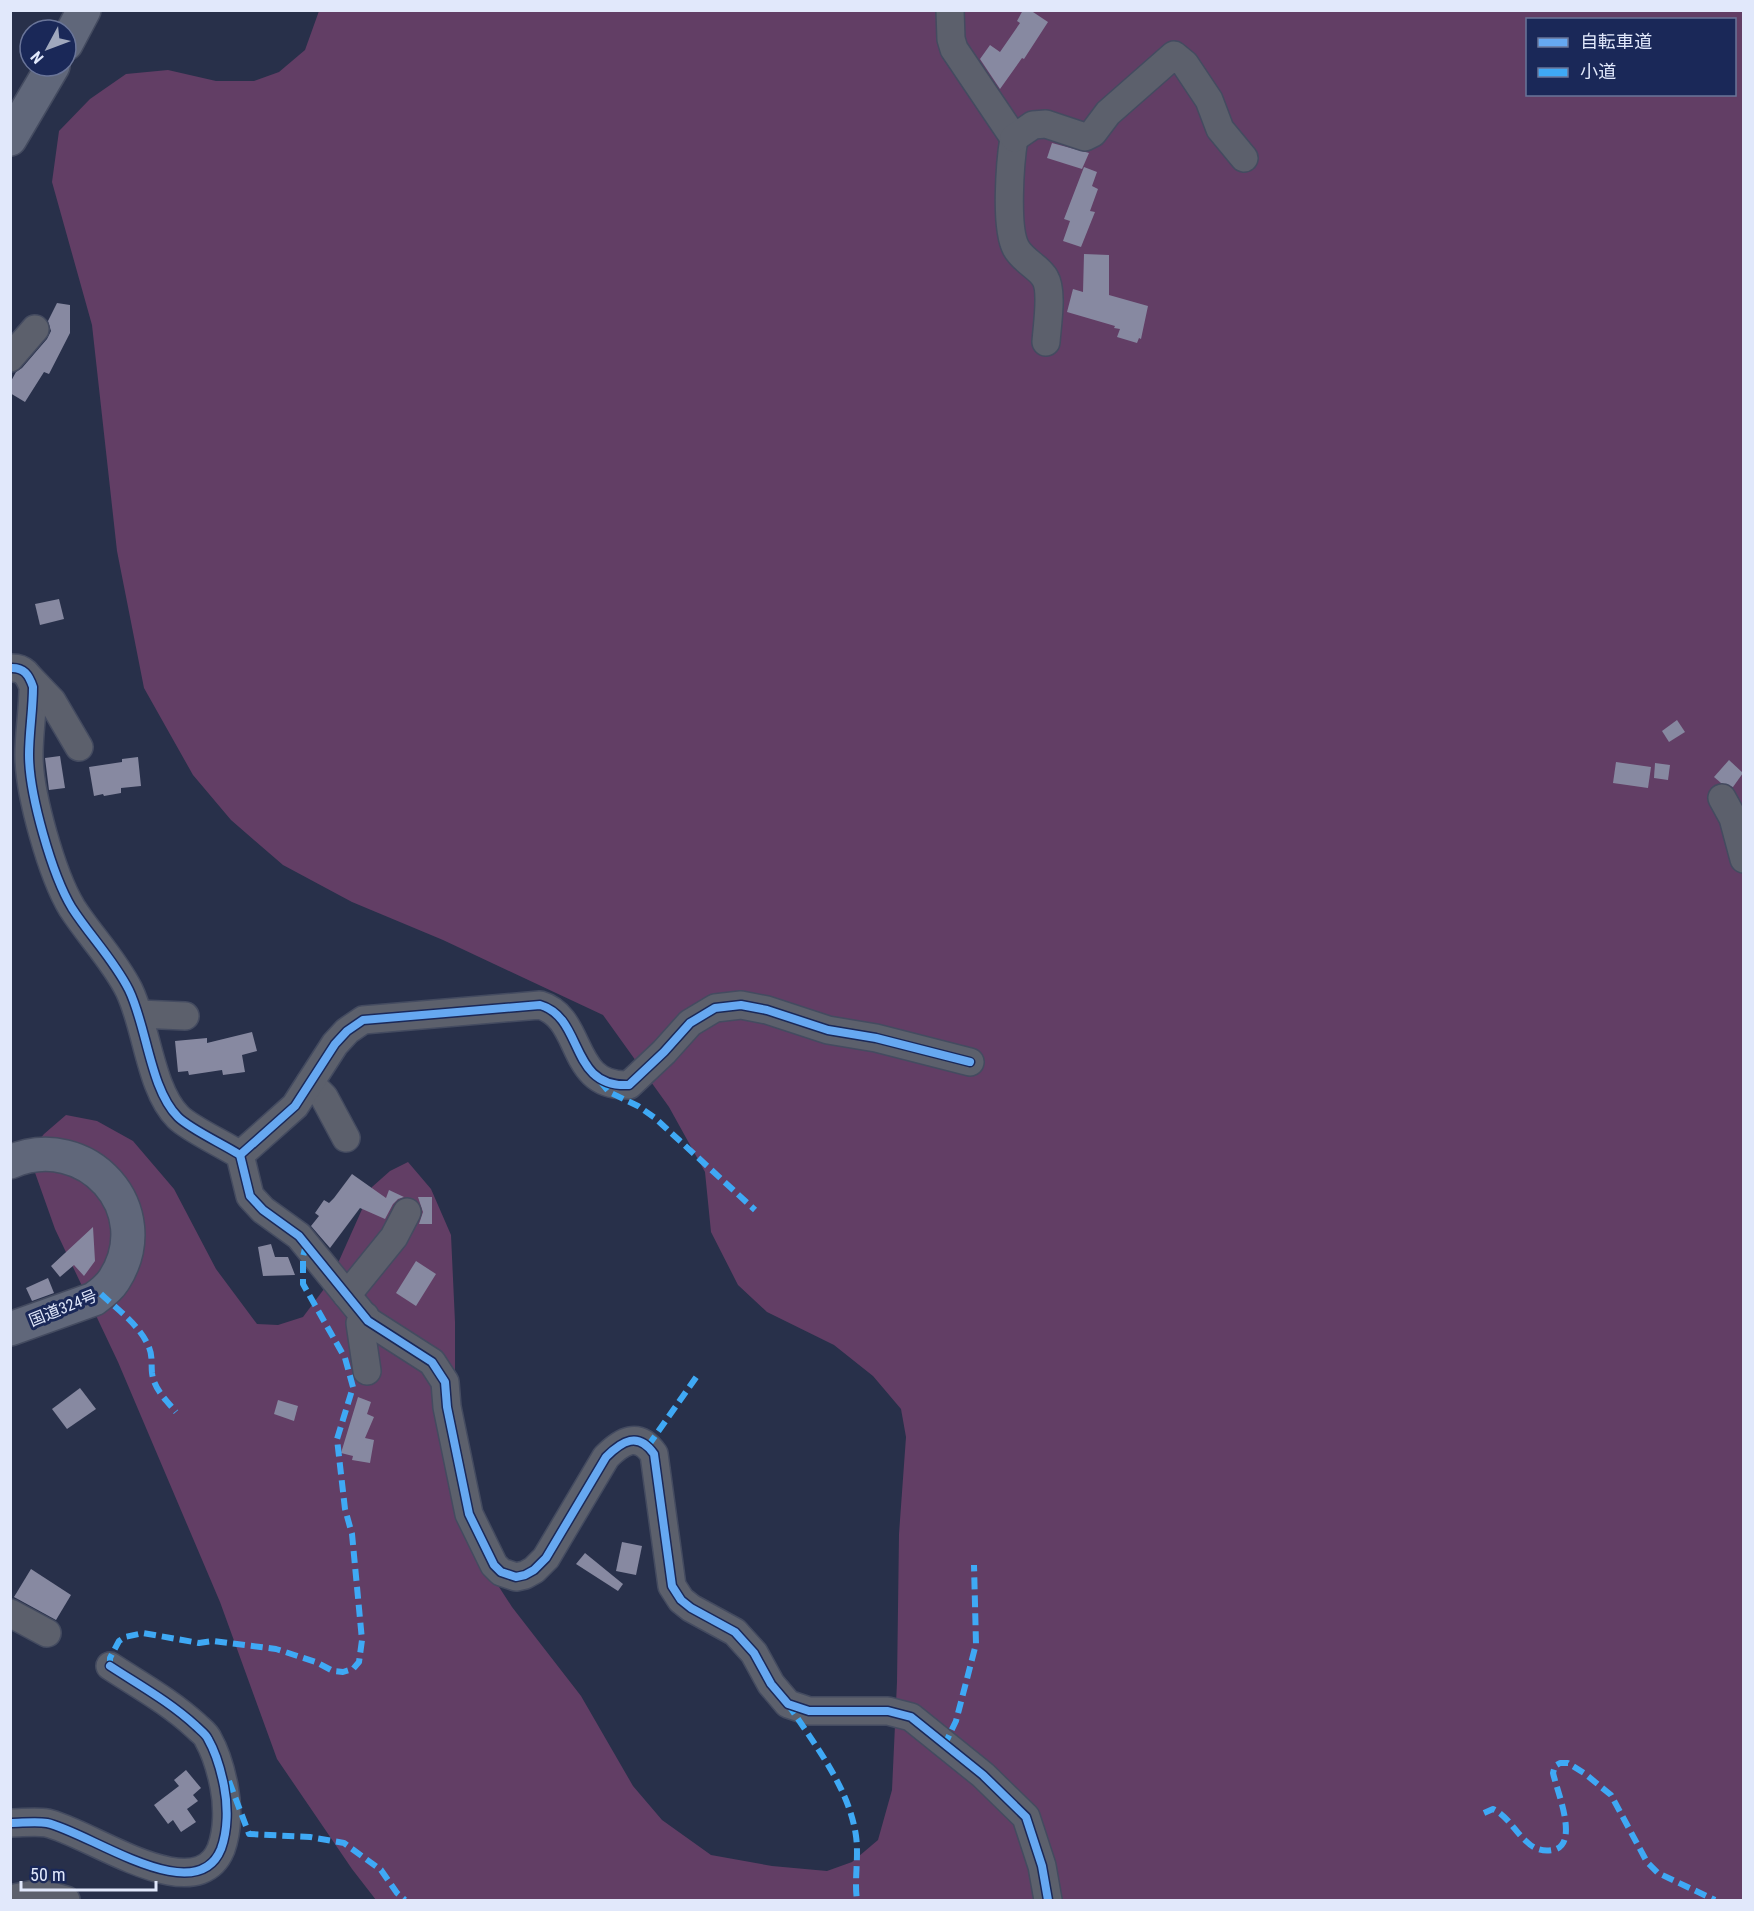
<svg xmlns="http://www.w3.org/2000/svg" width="1754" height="1911" font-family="'Roboto Condensed','Noto Sans JP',sans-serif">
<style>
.green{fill:#623e65;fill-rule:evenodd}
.building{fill:#8789a1}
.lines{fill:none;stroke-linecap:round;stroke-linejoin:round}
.minor-casing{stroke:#444b60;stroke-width:30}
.highway-casing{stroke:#444b60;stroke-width:36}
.minor{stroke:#5c606c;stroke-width:27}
.highway{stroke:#60677a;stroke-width:33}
.quiet{stroke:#3fa9f5;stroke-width:6;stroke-dasharray:12 6;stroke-linecap:butt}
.cycleway-casing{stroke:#1a2858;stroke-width:11}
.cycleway{stroke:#66a8f1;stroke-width:8}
.labels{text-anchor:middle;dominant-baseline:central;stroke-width:6;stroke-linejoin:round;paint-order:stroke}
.street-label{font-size:16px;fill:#e1e8fb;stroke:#1a2858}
</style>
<rect width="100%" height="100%" fill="#28304a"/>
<path class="green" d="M319,11H1743V1900H376L352,1869L277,1759L220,1602L118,1362L55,1229L28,1153L44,1134L66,1115L97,1121L133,1141L174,1189L216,1269L257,1324L278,1325L303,1317L330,1281L372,1187L390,1171L408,1162L431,1189L451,1235L455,1322V1495L472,1545L512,1607L581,1696L633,1786L662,1820L711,1855L772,1866L827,1871L852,1862L878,1840L892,1790L897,1682L899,1534L906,1437L901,1409L873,1376L834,1345L767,1312L738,1285L711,1232L705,1172L669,1107L603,1015L443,940L352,902L283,865L231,820L193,775L144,688L117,551L92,325L52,182L59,131L90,99L126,74L168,70L216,81H254L279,72L305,50ZM1528,20H1734V94H1528Z"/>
<g class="building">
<path d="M1023,10H1030L1048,22L1024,59L1022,58L1000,89L980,59L990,45L1000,52L1020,23L1017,21Z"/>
<path d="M1052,143L1089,153L1082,169L1047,158Z"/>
<path d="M1084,167L1097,172L1092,186L1098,189L1090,211L1095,212L1081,247L1063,241L1070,221L1064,219Z"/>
<path d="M1084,254L1109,255V295L1148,306L1141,339L1139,338L1137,343L1117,337L1120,329L1114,328L1115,326L1067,312L1073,289L1083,292Z"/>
<path d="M57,303L70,305V333L49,374L44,372L25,402L10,393V383L16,372L22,368L47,339L51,331L48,321Z"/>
<path d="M59,599L64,619L40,625L35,604Z"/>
<path d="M1677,720L1685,732L1669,742L1662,731Z"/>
<path d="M60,756L65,788L49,790L45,758Z"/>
<path d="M138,757L141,786L121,788V793L104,796L103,794L94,796L89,767L122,762V759Z"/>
<path d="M1729,760L1743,773L1733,787L1721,783L1714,777Z"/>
<path d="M1616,762L1651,767L1648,788L1613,783Z"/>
<path d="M1655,763L1670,765L1668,780L1654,778Z"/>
<path d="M252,1032L257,1051L242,1055L245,1072L223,1075L222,1070L189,1075L188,1071L178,1072L175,1041L207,1038V1043Z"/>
<path d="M352,1174L386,1198L389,1190L404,1197L398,1199L393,1204L385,1219L360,1208L330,1248L311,1226L319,1216L315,1213L324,1200L329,1203L334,1198Z"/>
<path d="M418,1197H432V1224H419L423,1212Z"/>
<path d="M93,1227L95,1261L84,1276L74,1265L60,1277L51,1266Z"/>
<path d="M271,1244L275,1257H288L295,1275L263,1276L258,1247Z"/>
<path d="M416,1261L436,1274L416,1306L396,1293Z"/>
<path d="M48,1278L54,1293L32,1301L26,1288Z"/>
<path d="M80,1388L96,1409L67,1429L52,1409Z"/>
<path d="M358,1397L371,1402L367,1414L374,1417L365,1438L374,1440L370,1463L352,1460L353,1456L341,1453Z"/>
<path d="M278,1400L298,1406L294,1421L274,1414Z"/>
<path d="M622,1542L642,1546L636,1575L616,1571Z"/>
<path d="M585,1553L623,1584L618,1591L576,1564Z"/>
<path d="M31,1569L71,1595L56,1620L14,1597Z"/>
<path d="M186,1770L201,1788L193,1795L198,1801L187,1809L196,1822L181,1832L173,1820L168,1824L154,1805L179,1786L174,1780Z"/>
</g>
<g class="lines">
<g class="minor-casing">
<g id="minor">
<path d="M950,10L951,39L954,49L1014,138C1010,162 1005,228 1016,248C1023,261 1039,267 1045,278C1053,291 1047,326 1046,342"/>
<path d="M1014,138L1033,125L1046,124L1085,137L1093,133L1108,113L1174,55L1185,64L1209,100L1220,129L1244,158"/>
<path d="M10,358L35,329"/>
<path d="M10,668C24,667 29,675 33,687C33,710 29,732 29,755C29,794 52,875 72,908C90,936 114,960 129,990C147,1027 150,1089 178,1117C190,1129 223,1144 240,1155L250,1196L263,1210L299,1236L368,1321L432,1362L445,1382L447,1407L469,1514L494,1565L501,1572L516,1577L525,1575L534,1570L546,1558L606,1457C622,1441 638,1431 654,1454L672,1586L681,1600L691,1608L735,1632L754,1653L771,1684L788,1704L809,1711H888L911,1717L983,1775L1026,1817L1042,1866L1048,1900"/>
<path d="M30,678L52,701L79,747"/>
<path d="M1722,798L1733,818L1744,859"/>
<path d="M139,1014L185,1016"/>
<path d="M310,1083L324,1097L346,1138"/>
<path d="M240,1155L295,1106L335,1044L347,1031L363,1020L540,1005C585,1018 568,1088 629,1085L664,1052L690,1023L715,1008L741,1005L767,1010L828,1030L876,1038L970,1062"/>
<path d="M347,1295L394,1237L407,1212"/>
<path d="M365,1316L360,1323L367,1371"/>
<path d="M10,1613L47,1633"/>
<path d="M10,1823C22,1823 36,1821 47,1823C89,1832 196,1911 221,1849C228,1830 228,1806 224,1786C221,1771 216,1753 208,1739C206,1734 200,1730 196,1726C170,1702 139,1685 110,1666"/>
<path d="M10,1899L40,1893L66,1900"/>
</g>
</g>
<g class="highway-casing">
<g id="highway">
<path d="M66,44L84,10"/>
<path d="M10,139L53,66"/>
<path d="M10,1162C87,1129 159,1210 114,1280C109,1288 101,1294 94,1299L10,1329"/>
</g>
</g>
<use href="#minor" class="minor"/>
<use href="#highway" class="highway"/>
<g class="quiet">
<path d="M600,1081L609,1092L638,1106L655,1118L755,1210"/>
<path d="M101,1294C117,1309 139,1325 148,1345C153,1355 151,1363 152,1373C154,1389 166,1400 176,1412"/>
<path d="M648,1446L697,1376"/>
<path d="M110,1666V1658L119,1641L125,1637L143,1633L199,1643L213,1641L276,1649L316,1662L333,1671L343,1672L353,1669L359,1662L362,1640L352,1534L345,1509L337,1439L353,1387L345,1358L303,1284V1257L306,1244"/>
<path d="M788,1704C814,1744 849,1787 856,1836C859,1858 854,1880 857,1900"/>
<path d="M944,1746L956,1721L976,1644L974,1565"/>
<path d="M229,1781L249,1834L310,1837L344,1843L381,1870L397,1893L405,1900"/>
<path d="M1484,1813L1493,1809C1508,1816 1515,1832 1527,1842C1534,1849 1543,1852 1553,1850C1580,1845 1557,1791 1553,1773L1555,1766L1560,1763H1568L1584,1773L1611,1795L1647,1862L1658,1873L1715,1900"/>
</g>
<g class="cycleway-casing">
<g id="cycleway">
<path d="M10,668C24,667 29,675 33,687C33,710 29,732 29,755C29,794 52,875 72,908C90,936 114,960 129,990C147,1027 150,1089 178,1117C190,1129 223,1144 240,1155L250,1196L263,1210L299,1236L368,1321L432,1362L445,1382L447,1407L469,1514L494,1565L501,1572L516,1577L525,1575L534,1570L546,1558L606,1457C622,1441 638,1431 654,1454L672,1586L681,1600L691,1608L735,1632L754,1653L771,1684L788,1704L809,1711H888L911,1717L983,1775L1026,1817L1042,1866L1048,1900"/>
<path d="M240,1155L295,1106L335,1044L347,1031L363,1020L540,1005C585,1018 568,1088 629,1085L664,1052L690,1023L715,1008L741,1005L767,1010L828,1030L876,1038L970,1062"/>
<path d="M10,1823C22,1823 36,1821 47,1823C89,1832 196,1911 221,1849C228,1830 228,1806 224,1786C221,1771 216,1753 208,1739C206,1734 200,1730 196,1726C170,1702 139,1685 110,1666"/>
</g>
</g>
<use href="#cycleway" class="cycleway"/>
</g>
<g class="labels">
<g class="street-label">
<text transform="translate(63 1308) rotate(-22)">国道324号</text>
</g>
</g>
<rect width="1754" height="1911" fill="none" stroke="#e1e8fb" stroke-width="24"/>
<rect x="1526" y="18" width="210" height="78" fill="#1a2858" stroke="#6a7599" stroke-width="1.5"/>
<rect x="1538" y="38" width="30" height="9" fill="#66a8f1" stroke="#6a7599" stroke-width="1.5"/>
<text x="1580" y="48" font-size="18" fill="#e1e8fb">自転車道</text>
<rect x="1538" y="68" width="30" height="9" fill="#3fa9f5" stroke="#6a7599" stroke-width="1.5"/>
<text x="1580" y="78" font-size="18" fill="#e1e8fb">小道</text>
<g transform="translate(48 48) rotate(229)"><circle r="28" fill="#1a2858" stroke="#6a7599" stroke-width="1.5"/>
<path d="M0-4.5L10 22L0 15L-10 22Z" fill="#a0a8bd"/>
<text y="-9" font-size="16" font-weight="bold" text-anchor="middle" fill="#e1e8fb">N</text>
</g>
<path d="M21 1881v9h135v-9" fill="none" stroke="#e1e8fb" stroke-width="3"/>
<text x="30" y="1881" font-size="18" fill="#e1e8fb" stroke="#1a2858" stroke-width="4.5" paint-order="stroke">50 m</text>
</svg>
